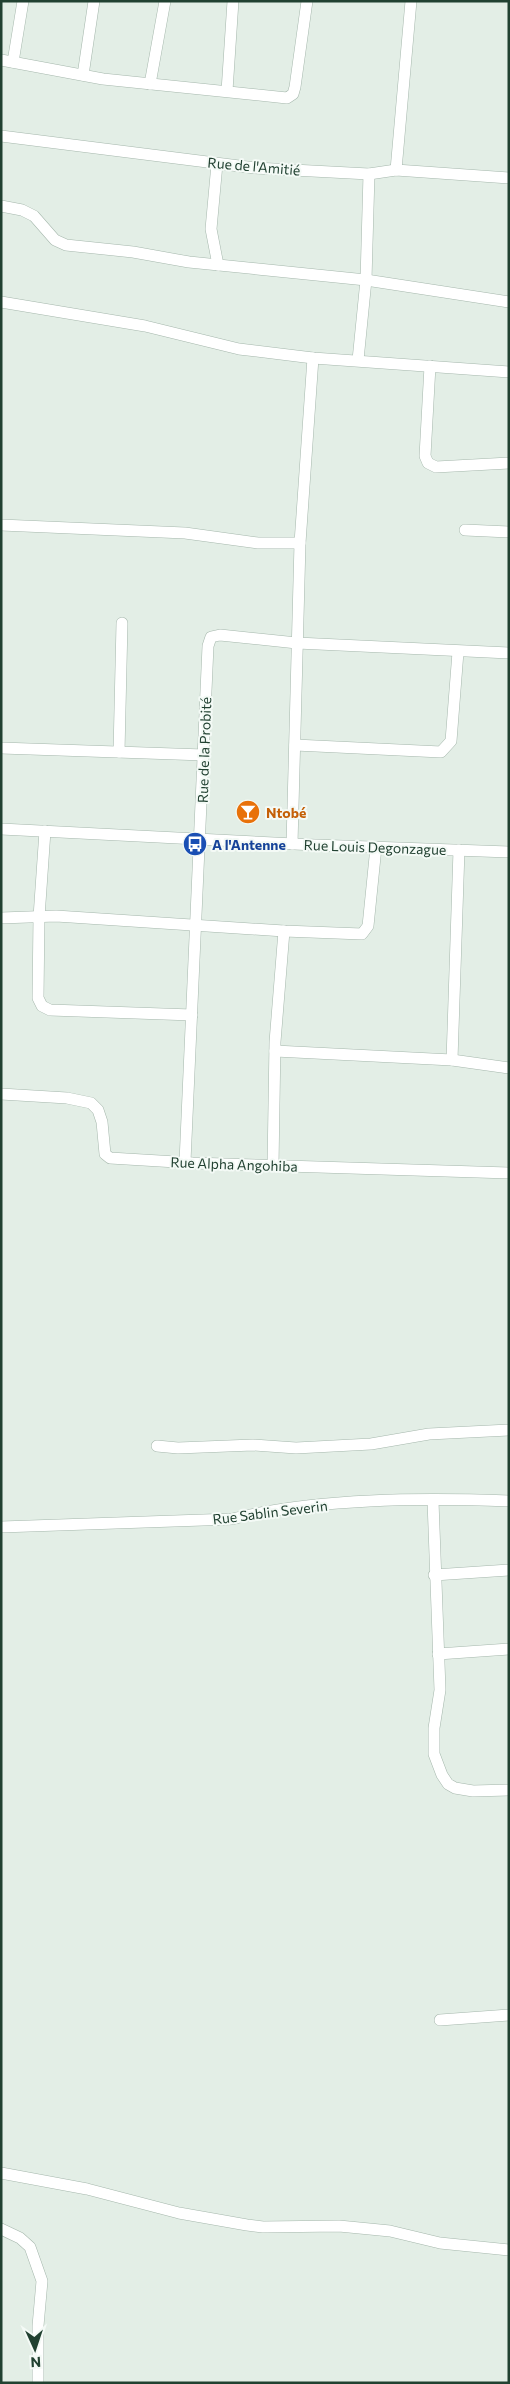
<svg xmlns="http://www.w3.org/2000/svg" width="510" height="2384" font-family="Commissioner,sans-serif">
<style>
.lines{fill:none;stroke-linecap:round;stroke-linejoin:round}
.minor-casing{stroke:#a5b7ac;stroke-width:12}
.minor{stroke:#fff;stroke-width:11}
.labels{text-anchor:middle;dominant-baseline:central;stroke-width:4;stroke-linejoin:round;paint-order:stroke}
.street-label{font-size:14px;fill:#214131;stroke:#f4faf6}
.food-label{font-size:14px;font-weight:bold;fill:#c56008;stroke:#f4faf6;text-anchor:start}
.transit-label{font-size:14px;font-weight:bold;fill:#164399;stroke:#f4faf6;text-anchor:start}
</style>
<rect width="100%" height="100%" fill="#e3eee6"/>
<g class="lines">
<g class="minor-casing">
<g id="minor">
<path d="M1,60L103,79L287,98L293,94L295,87L307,1"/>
<path d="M13,62L23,1"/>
<path d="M83,75L94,1"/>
<path d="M150,84L165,1"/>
<path d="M227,91L233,1"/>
<path d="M1,136L255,168L369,174L396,170L509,178"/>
<path d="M217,164L211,229L218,265"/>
<path d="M396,170L411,1"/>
<path d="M1,206L22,210L34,216L55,240L66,245L133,252L189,262L366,280L509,302"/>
<path d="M1,302L145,326L239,349L313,358L509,372"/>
<path d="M358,360L366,280L369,174"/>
<path d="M430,366L425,456L428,463L436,467L509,463"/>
<path d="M1,525L185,533L258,543H300"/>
<path d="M465,530L509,532"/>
<path d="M295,745L441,752L451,741L458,652"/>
<path d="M1,748L204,755"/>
<path d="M119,752L122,623"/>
<path d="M1,829L315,845L509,852"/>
<path d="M45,831L39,917L38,998L42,1006L50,1010L192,1015"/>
<path d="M292,844L300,543L313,358"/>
<path d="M1,918L56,916L284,931L362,934L368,926L376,847"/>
<path d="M275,1051L452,1060L509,1068"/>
<path d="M452,1060L459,850"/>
<path d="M1,1094L67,1098L91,1103L98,1110L102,1122L105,1154L110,1158L193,1163L509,1173"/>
<path d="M185,1162L208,646L211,637L220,635L297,643L509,653"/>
<path d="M273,1166L275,1042L284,931"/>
<path d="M157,1446L178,1448L253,1445L296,1448L371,1444L429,1434L509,1430"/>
<path d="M433,1501L440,1690L434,1728V1754L442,1775L448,1784L455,1788L473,1791L509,1790"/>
<path d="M1,1527L232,1519C318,1498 421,1498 509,1501"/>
<path d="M434,1575L509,1570"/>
<path d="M438,1654L509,1649"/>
<path d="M440,2020L509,2015"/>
<path d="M1,2173L87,2189L179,2213L247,2225L263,2227L339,2226L390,2231L440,2243L509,2250"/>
<path d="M1,2229L20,2238L30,2247L42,2281L38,2326V2383"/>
</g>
</g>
<use href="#minor" class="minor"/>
</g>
<defs>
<g id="bar-disc" transform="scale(1.25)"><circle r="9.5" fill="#e8710a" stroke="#f4faf6"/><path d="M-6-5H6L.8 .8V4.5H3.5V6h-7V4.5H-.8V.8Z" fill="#fff"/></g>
<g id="bus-disc" transform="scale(1.25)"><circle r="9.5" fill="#1a4fb4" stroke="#f4faf6"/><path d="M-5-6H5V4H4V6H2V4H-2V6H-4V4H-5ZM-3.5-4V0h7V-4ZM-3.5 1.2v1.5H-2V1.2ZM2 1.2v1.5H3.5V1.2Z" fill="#fff"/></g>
</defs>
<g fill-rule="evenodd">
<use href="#bar-disc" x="248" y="812"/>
<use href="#bus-disc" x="195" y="844"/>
</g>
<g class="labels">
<g class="street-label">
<text transform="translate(254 166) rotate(5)">Rue de l'Amitié</text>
<text transform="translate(204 750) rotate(-88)">Rue de la Probité</text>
<text transform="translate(375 847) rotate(2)">Rue Louis Degonzague</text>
<text transform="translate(234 1164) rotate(2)">Rue Alpha Angohiba</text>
<text transform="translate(270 1512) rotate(-7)">Rue Sablin Severin</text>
</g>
<g class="food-label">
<text x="266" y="812">Ntobé</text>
</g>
<g class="transit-label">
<text x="212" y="844">A l'Antenne</text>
</g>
</g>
<rect width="510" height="2384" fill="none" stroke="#214131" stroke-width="5"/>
<g transform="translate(35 2349) rotate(177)" stroke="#f4faf6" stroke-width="4" paint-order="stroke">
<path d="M0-4L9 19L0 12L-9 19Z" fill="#214131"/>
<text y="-8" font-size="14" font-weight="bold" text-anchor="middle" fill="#214131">N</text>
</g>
</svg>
